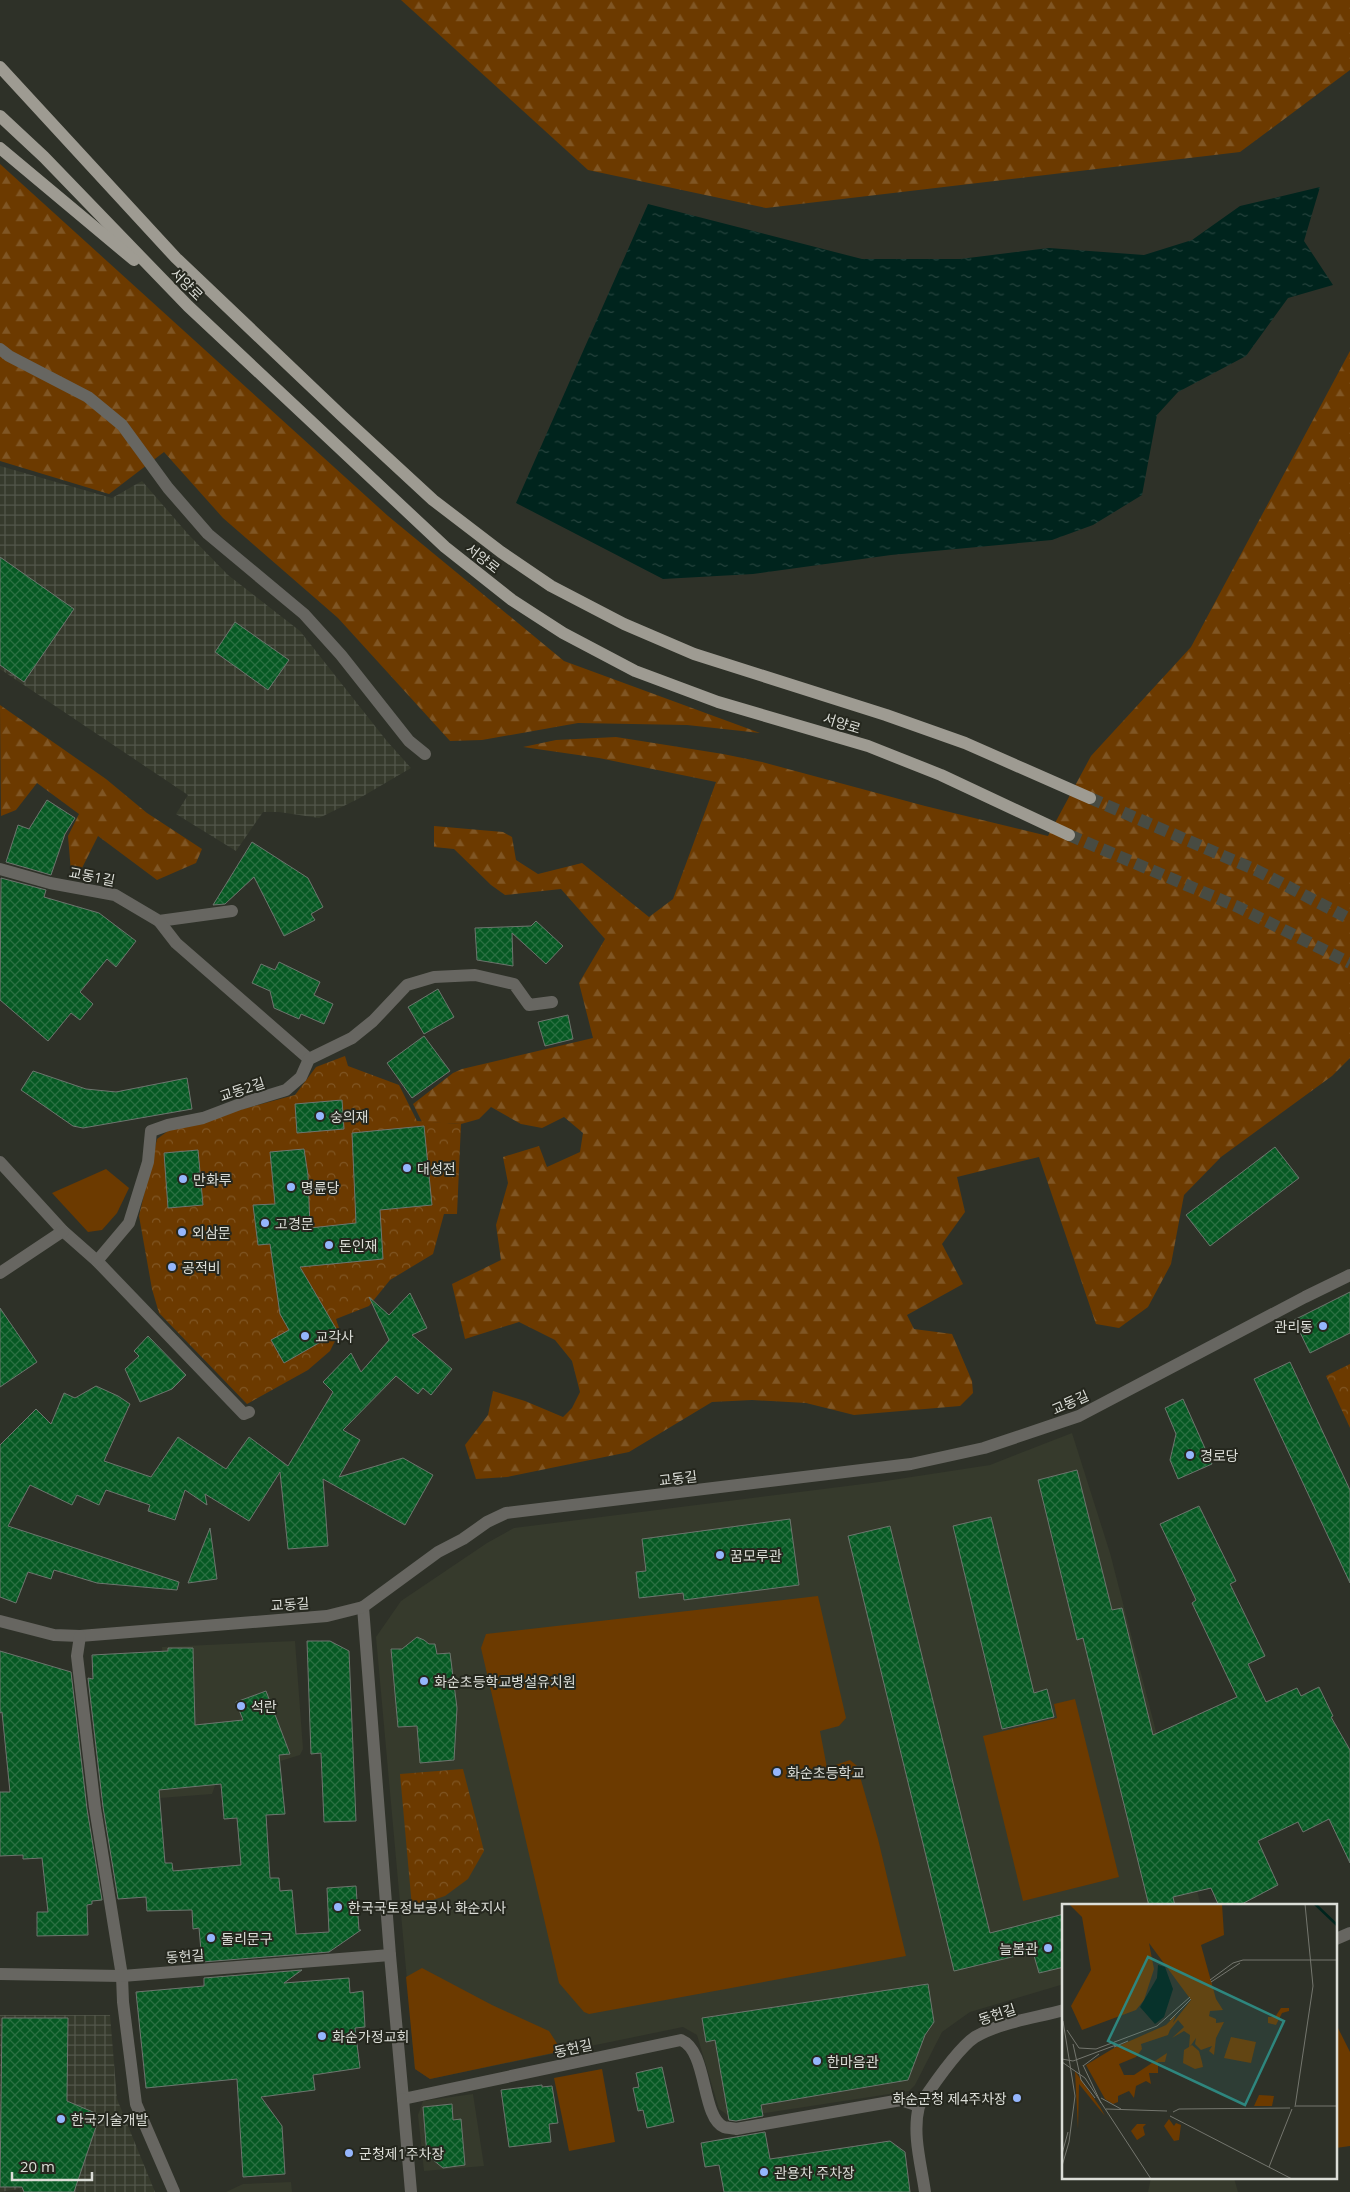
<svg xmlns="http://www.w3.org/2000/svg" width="1350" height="2192" font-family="'Open Sans','Noto Sans KR',sans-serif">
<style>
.built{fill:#363a2c}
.industrial{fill:url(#industrial-grid)}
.grass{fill:#6c3a00}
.forest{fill:url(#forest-firs)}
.park{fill:url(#park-crowns)}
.water{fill:url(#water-ripples)}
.building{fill:url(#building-cross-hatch);stroke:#6d756e;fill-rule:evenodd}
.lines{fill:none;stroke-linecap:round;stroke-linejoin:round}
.major-tunnel{stroke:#484b42;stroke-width:12;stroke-dasharray:12 6;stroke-linecap:butt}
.minor{stroke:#676661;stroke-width:12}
.major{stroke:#9e9b92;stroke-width:12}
.poi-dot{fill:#95b6fd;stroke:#25271e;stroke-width:2}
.labels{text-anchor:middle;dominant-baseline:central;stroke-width:4;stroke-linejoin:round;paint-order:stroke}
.street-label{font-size:14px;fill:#dcded8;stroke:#25271e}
.poi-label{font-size:14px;fill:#dcded8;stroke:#25271e;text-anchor:start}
.inset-river{fill:none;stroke:#00241d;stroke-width:2.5}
.inset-road{fill:none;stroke:#74766e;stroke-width:1}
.view{fill:#2e867e;fill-opacity:0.15;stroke:#2e867e;stroke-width:2.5}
.inset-edge{fill:none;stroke:#dcded8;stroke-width:2.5}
</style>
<defs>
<pattern id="industrial-grid" width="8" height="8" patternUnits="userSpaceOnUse" patternTransform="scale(1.25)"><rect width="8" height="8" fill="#363a2c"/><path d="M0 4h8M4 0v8" fill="none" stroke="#52564a"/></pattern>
<pattern id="forest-firs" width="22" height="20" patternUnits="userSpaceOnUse" patternTransform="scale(1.25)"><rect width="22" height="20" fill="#6c3a00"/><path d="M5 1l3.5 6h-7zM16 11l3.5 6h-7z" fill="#805624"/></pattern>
<pattern id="park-crowns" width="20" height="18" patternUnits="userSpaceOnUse" patternTransform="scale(1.25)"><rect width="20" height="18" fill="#6c3a00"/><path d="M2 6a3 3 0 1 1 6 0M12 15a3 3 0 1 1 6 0" fill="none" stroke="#805624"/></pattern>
<pattern id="water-ripples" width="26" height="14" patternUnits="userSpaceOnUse" patternTransform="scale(1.25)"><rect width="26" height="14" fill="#00241d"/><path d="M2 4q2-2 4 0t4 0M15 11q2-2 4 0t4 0" fill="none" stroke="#25433d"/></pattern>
<pattern id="building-cross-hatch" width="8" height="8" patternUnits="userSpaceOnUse" patternTransform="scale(1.25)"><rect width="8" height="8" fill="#065923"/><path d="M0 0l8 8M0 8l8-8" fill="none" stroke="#2a7042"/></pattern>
</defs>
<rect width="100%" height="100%" fill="#2e3128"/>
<g class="built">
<path d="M1072,1433L1110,1553L1201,1906H1064V1984L970,2012L942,2032L915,2085L909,2091L732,2118L719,2109L697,2035L683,2027L430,2079L415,2069L376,1637L401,1601L487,1543L514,1528L879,1482L990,1465Z"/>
<path d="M295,1641L303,1749L300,1755L261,1767L218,1777L212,1794L160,1798L154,1739L168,1716L162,1647Z"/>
<path d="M473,2094L484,2166L424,2171L418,2115L423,2101Z"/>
<path d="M1151,2178H1234L1238,2192H1148Z"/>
<path d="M291,2182L292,2192H226L243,2184Z"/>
</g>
<g class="industrial">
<path d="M0,466L112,498L142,481L188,534L228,575L300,631L386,740L411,768L358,799L319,818L279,812H263L236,851L176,814L188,795L0,669Z"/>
<path d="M0,2015H110L117,2099L155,2192H21L19,2189L0,2192Z"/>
</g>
<g class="grass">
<path d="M106,1169L129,1188L117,1213L102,1230L88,1232L52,1193Z"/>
<path d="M818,1596L846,1718L839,1726L820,1731L827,1768L850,1760L857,1766L878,1839L906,1956L589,2014L584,2012L559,1983L481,1648L486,1634Z"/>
<path d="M1075,1699L1119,1877L1023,1901L983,1736L1057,1718L1054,1704Z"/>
<path d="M422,1968L492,2005L549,2031L558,2045L553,2053L430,2079L415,2069L406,1977Z"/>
<path d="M1336,2024L1350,2052V2146L1336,2148Z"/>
<path d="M602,2069L615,2142L569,2151L554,2078Z"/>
</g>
<g class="forest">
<path d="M401,0H1350V70L1240,152L766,208L588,170Z"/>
<path d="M0,164L388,516L564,661L760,733L687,725L578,723L482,740L450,741L338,618L223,518L164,452L109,494L0,461Z"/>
<path d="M1350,351V1058L1332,1076L1221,1157L1184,1195L1171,1264L1148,1307L1119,1328L1096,1324L1039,1157L957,1177L965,1212L942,1244L963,1284L907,1315L914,1329L952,1334L972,1381L973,1393L960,1406L854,1415L806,1403L752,1400L712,1402L629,1452L507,1477L476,1479L465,1445L488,1415L493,1391L525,1401L563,1417L572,1408L580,1392L572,1361L555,1340L519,1322L465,1339L452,1284L501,1260L496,1225L508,1183L503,1157L539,1146L547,1167L580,1152L583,1133L564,1117L542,1128L521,1124L491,1107L479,1119L461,1124L422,1122L413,1104L453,1073L462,1069L593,1038L579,983L605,939L561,889L505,895L491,885L454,849L434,847V826L503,832L512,837L516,860L538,874L582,863L649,917L673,899L716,782L599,758L523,747L556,740L616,737L723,754L762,762L925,806L1048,836L1091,756L1191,647Z"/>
<path d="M0,705L106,779L147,813L202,849L196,863L157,880L98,836L78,876L71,872L68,836L79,814L37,783L16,810L1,816Z"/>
</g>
<g class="park">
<path d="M345,1056L348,1066L399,1085L417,1121L461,1124L457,1214H444L433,1254L390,1280L369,1306L336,1319L340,1331L330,1351L308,1370L247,1404L159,1313L152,1289L139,1216L157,1139L172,1128L295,1095L316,1067Z"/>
<path d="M1350,1364V1428L1326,1376Z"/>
<path d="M463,1769L484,1851L468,1879L445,1896L412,1907L400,1774Z"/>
</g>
<path class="water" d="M1320,187L1304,241L1333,285L1288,298L1246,356L1178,392L1157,415L1142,495L1093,525L1052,540L891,555L753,574L663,579L516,503L648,204L862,259H960L1049,248L1144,255L1192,240L1240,206Z"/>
<g class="building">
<path d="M0,557L74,609L24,682L0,665Z"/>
<path d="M235,622L289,660L268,690L215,652Z"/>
<path d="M47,800L75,818L65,834L51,875L6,862L18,825L29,829Z"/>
<path d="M252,842L308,878L323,907L311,914L315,920L284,936L254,877L225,904L213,905Z"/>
<path d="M1,878L46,890L44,897L99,913L136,941L116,967L107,959L80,992L93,1004L80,1020L71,1013L48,1041L0,1000Z"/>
<path d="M536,921L563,946L546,964L512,933L513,966L477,960L475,928L531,926Z"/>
<path d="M279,962L320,982L314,995L333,1004L324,1024L301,1014L299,1019L274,1008L270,991L252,983L261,964L275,970Z"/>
<path d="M438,989L454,1017L424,1034L408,1007Z"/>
<path d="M568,1015L573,1039L545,1046L538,1022Z"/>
<path d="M424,1036L450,1071L412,1098L387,1063Z"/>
<path d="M33,1071L86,1089L116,1092L187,1078L192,1109L83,1128L73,1126L21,1090Z"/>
<path d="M342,1100L344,1129L297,1133L295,1104Z"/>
<path d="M424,1126L432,1205L380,1210L383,1259L300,1267L338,1332L284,1363L271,1340L289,1330L280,1314L270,1244L258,1245L253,1205L275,1204L270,1152L304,1149L308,1175L310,1228L356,1223L352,1133Z"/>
<path d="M1275,1147L1299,1178L1210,1246L1186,1215Z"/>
<path d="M198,1150L203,1205L168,1208L164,1153Z"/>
<path d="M1350,1292V1333L1310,1353L1294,1320Z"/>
<path d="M410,1293L427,1328L412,1335L452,1369L431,1395L423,1388L418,1394L396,1376L343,1430L360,1440L339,1477L403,1458L433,1475L405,1525L323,1479L328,1546L288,1549L280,1472L249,1521L205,1494L207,1505L185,1490L175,1520L148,1511L150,1505L106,1490L99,1505L77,1495L72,1505L30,1485L8,1526L179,1582L177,1590L97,1583L54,1570L51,1579L28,1572L16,1603L0,1597V1445L36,1409L51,1424L64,1393L75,1398L96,1386L118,1396L130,1404L104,1461L151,1477L178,1437L226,1469L249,1437L288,1466L333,1392L323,1382L351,1353L361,1372L389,1340L369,1297L389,1315Z"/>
<path d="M0,1308L37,1362L0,1387Z"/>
<path d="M148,1336L186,1375L172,1389L140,1402L125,1369L139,1356L134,1351Z"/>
<path d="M1290,1362L1350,1490V1583L1254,1379Z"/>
<path d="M1183,1399L1212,1464L1178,1479L1170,1460L1176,1434L1165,1408Z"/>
<path d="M1077,1470L1112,1610L1122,1608L1153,1735L1237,1697L1192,1603L1196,1600L1160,1524L1199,1506L1236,1581L1230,1584L1265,1656L1248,1664L1266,1702L1297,1688L1301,1696L1319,1687L1333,1716L1331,1717L1350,1750V1863L1329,1819L1303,1832L1298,1822L1258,1841L1278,1885L1238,1906H1219L1211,1888L1173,1897L1175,1906H1149L1083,1638L1077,1640L1038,1480Z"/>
<path d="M991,1517L1034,1693L1047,1689L1054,1717L1002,1729L953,1526Z"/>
<path d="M790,1519L799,1585L684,1600L683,1593L639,1598L636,1572L646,1571L642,1539Z"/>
<path d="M890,1526L990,1933L1064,1914V1967L1039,1973L1033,1952L954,1971L848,1536Z"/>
<path d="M210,1528L217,1579L188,1583Z"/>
<path d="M417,1637L424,1640L429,1644H435L437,1654L450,1653L457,1708L454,1760L420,1763L417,1726L398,1727L391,1649H402Z"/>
<path d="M307,1641H330L349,1651L356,1821L324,1822L321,1753L311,1754Z"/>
<path d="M168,1648H193L195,1725L243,1720L236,1702L266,1691L290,1754L279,1755L285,1814L266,1815L270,1878H279L280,1891L292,1890L296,1934L329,1932L327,1888L356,1886L359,1930H361L329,1952L202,1962L199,1928L193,1929L192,1910L147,1911L146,1897L118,1899L103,1807L88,1678L93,1679L92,1655L168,1651ZM221,1784L224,1819L237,1818L241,1865L173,1871L172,1863H165L159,1790Z"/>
<path d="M0,1651L71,1672L87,1809L102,1900L92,1901V1904L87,1905L88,1935L37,1936V1912H48L42,1858L23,1859V1855L0,1856V1792H10L2,1712L0,1713Z"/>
<path d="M302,1970L284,1983L349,1978L350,1993L363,1991L365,2027L355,2028L360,2068L313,2075L315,2090L261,2097L282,2126L285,2174L243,2177L237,2079L146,2088L136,1992L204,1986V1978Z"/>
<path d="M928,1984L934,2022L925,2035L908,2080L761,2105L763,2116L736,2121L729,2120L715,2040L706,2042L702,2018Z"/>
<path d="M2,2018H68L67,2101L100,2115L74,2192H24L22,2187H0Z"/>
<path d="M662,2067L674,2122L647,2128L643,2110L638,2111L633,2088L639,2087L636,2073Z"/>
<path d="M542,2085V2087L552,2086L558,2123L549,2124L551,2142L509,2147L501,2090Z"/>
<path d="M452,2104L453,2120L461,2119L465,2165L443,2168L427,2155L423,2107Z"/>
<path d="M765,2132L770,2159L890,2141L905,2152L910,2192H724L719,2165L705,2167L701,2143Z"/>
</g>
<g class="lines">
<g class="major-tunnel">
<path d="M1090,798L1258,871L1350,919"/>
<path d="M1069,835L1238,907L1350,963"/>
</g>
<g class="minor">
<path d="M0,349L9,356L88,397L122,425L168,488L208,534L304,614L341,655L409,741L425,754"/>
<path d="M0,869L50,883L115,895L159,921L232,911"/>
<path d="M159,921L176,943L309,1059"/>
<path d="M0,1162L63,1231L97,1261L244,1414L249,1412"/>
<path d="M97,1261L129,1223L148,1162L151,1131L168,1125L203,1118L240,1104L286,1090L301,1077L309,1059L352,1038L373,1021L407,985L434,977L475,975L514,984L529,1005L552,1002"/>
<path d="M0,1273L63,1231"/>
<path d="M363,1607L390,1955"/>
<path d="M0,1621L54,1635L80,1636L327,1616L363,1607L438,1552L463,1539L487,1522L506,1513L911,1464L984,1448L1079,1416L1305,1297L1350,1275"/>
<path d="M80,1636L77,1656L95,1808L122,1976L123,2002L136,2104L174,2192"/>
<path d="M1336,1939L1350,1933"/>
<path d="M0,1974L122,1976L390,1955L403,2099L681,2040C708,2051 701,2117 724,2127C727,2128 732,2128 736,2129L901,2100L919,2106C931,2088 957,2049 975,2037C1001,2022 1035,2018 1064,2010"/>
<path d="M403,2099L411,2192"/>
<path d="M919,2106C912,2134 921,2164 925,2192"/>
</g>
<g class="major">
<path d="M0,67L176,258L342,416L433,500L501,552L551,586L624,624L694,654L886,715L965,743L1090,798"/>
<path d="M0,116L44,157L188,306L445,547L512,600L563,633L635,671L718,702L868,746L941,775L1069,835"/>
<path d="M0,148L134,260"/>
</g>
</g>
<g class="poi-dot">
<circle cx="320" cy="1116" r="5"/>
<circle cx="407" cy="1168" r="5"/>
<circle cx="183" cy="1179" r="5"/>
<circle cx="291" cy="1187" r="5"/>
<circle cx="265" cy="1223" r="5"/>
<circle cx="182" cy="1232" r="5"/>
<circle cx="329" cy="1245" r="5"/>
<circle cx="172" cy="1267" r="5"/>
<circle cx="1323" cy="1326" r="5"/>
<circle cx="305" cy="1336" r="5"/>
<circle cx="1190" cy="1455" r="5"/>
<circle cx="720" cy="1555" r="5"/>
<circle cx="424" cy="1681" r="5"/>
<circle cx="241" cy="1706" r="5"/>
<circle cx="777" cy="1772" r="5"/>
<circle cx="338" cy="1907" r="5"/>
<circle cx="211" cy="1938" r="5"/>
<circle cx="1048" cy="1948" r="5"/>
<circle cx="322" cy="2036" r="5"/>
<circle cx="817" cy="2061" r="5"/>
<circle cx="1017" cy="2098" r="5"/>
<circle cx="61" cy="2119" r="5"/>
<circle cx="349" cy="2153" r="5"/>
<circle cx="764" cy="2172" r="5"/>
</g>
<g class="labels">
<g class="street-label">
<text transform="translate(187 284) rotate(45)">서양로</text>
<text transform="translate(483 558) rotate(38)">서양로</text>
<text transform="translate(842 723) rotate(17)">서양로</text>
<text transform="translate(92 876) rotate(11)">교동1길</text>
<text transform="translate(242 1089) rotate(-18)">교동2길</text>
<text transform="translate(1070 1402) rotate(-24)">교동길</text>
<text transform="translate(678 1478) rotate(-7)">교동길</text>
<text transform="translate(290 1604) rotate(-4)">교동길</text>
<text transform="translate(185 1956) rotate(-4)">동헌길</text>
<text transform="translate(997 2014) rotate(-18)">동헌길</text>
<text transform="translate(573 2048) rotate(-12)">동헌길</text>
</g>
<g class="poi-label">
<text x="330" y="1116">숭의재</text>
<text x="417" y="1168">대성전</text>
<text x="193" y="1179">만화루</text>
<text x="301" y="1187">명륜당</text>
<text x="275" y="1223">고경문</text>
<text x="192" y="1232">외삼문</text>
<text x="339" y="1245">돈인재</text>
<text x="182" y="1267">공적비</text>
<text x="1313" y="1326" text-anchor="end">관리동</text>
<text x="315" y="1336">교각사</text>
<text x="1200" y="1455">경로당</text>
<text x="730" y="1555">꿈모루관</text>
<text x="434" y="1681">화순초등학교병설유치원</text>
<text x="251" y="1706">석란</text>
<text x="787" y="1772">화순초등학교</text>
<text x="348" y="1907">한국국토정보공사 화순지사</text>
<text x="221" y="1938">둘리문구</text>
<text x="1038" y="1948" text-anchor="end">늘봄관</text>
<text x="332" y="2036">화순가정교회</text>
<text x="827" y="2061">한마음관</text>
<text x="1007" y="2098" text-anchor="end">화순군청 제4주차장</text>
<text x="71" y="2119">한국기술개발</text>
<text x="359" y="2153">군청제1주차장</text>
<text x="774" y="2172">관용차 주차장</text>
</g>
</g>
<g transform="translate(1062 1904)">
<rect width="275" height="275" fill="#2e3128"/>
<path d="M219,104H227V107L220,109L214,121L206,119V113H213ZM169,133L194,138L189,159L162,154ZM13,167L38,203L43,212L17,180L16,225ZM107,215L112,222L114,219L119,221L117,236L112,237L102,222ZM75,220H84L81,223L83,231L75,236L69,227Z" fill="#6c3a00"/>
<path d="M7,0H160L162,31L139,41L154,95L161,106L148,107L147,112L154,115V119L162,118L154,134L152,151L147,147L150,142L139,146L133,140L134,134L127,144L128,131L122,127L110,134L122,123L116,116L108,126L110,120L129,96L87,39L92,65L82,96L74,106L20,126L9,102L29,66L20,13ZM114,111L106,131L79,140L80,145L74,153L57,160L62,171H72L105,149L103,158H96V169H87L89,180L84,177L74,182L72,194L67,187L56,192V198L51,200L43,195L24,161L52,144L104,121Z" fill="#6c3a00"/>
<path d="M130,141L137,147L140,158L141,163L133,165L121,159L122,146ZM197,191L212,192L210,202H192Z" fill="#6c3a00"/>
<path d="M96,61L103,63L111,85L102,113L93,120L78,103L95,74Z" fill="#00241d"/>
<path class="inset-river" d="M253,0L275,21"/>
<path class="inset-road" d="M148,76L171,59L181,56H275M149,78L178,59M108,116L129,95M5,126L17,144L34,145L95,122L128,93M11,140L19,176L33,194M52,143L66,137M0,155L11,157L54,141M0,158L23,174L89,275M21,161L39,199M21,162L37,150M39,194L59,205M234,202H275M233,203L251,82L243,0M44,205L105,207M111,208L117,205L228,204M108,212L230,275M0,250L6,228M0,262L7,238L13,192L1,117M207,263L230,205"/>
<path class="view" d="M86,53L222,117L183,201L46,137Z"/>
<rect width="275" height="275" class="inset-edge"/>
</g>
<path d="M12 2172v8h80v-8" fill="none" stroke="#dcded8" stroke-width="2.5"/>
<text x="20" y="2172" font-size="15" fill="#dcded8" stroke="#25271e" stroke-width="4" paint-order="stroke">20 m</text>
</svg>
